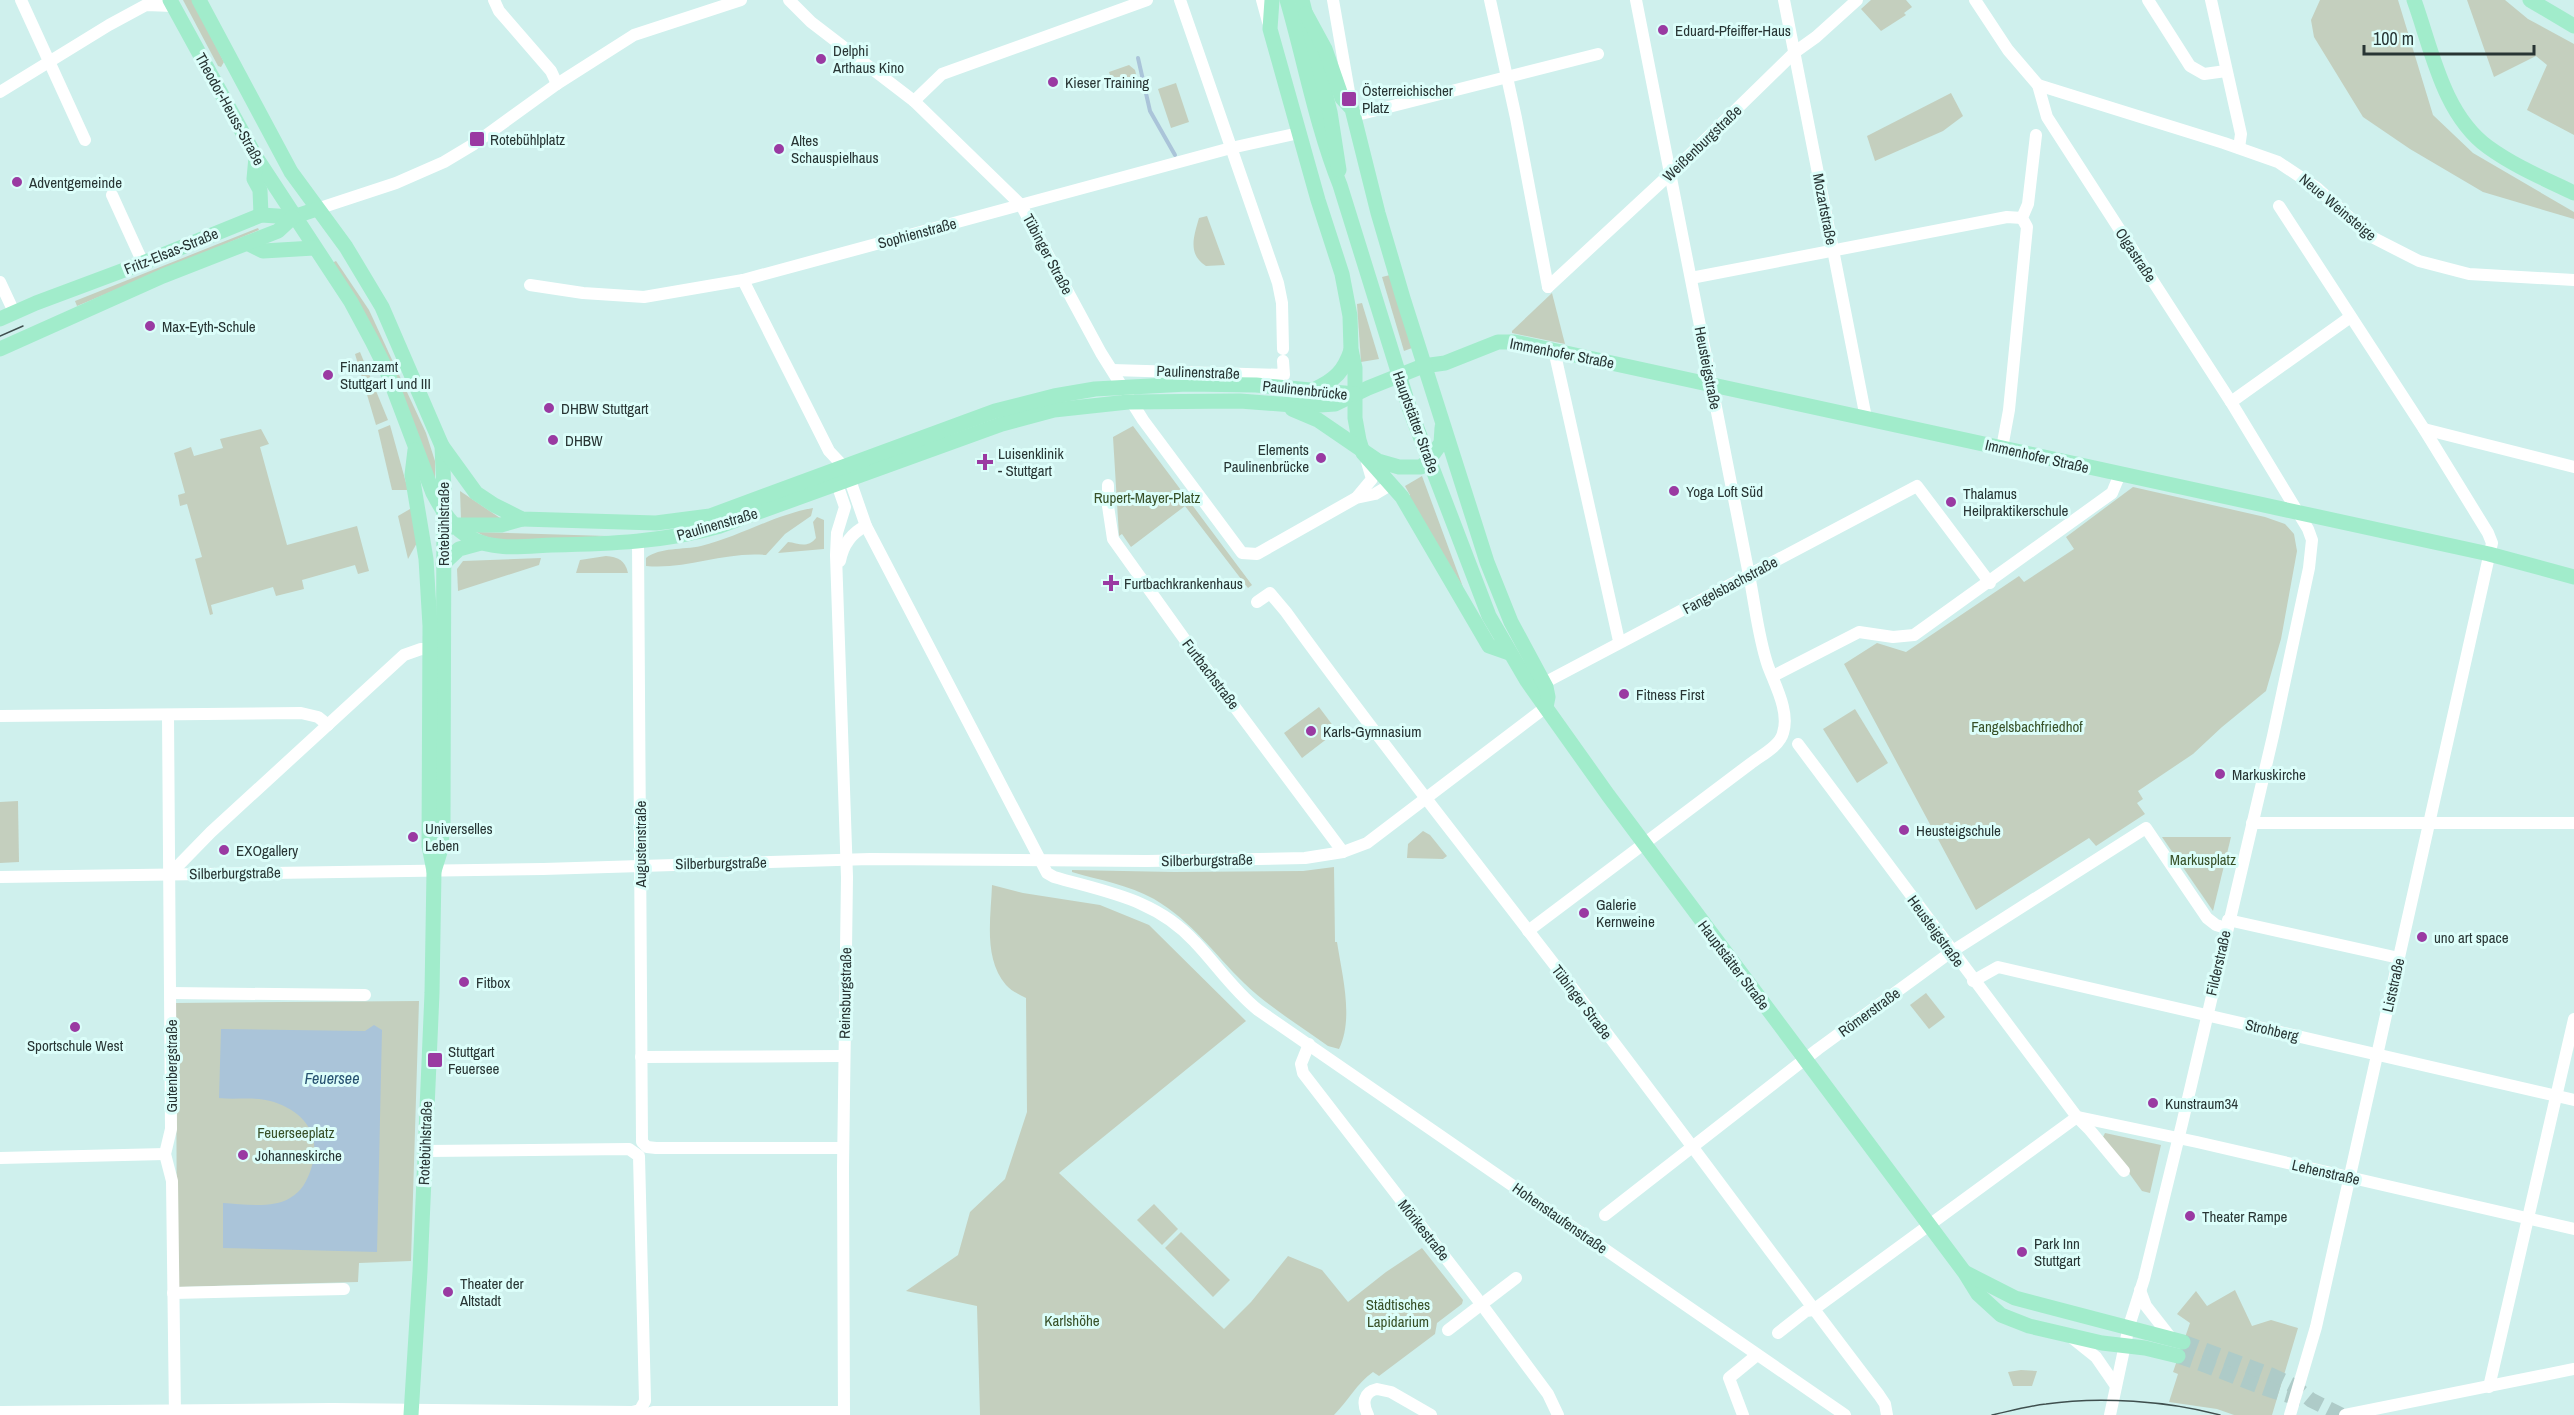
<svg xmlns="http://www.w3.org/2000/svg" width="2574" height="1415" font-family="'Archivo Narrow',sans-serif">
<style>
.green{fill:#c4cfbe}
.water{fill:#aac4d9}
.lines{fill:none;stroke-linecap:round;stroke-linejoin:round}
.stream{stroke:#aac4d9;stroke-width:4}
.major-tunnel{stroke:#aecbc8;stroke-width:15;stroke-dasharray:15 8;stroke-linecap:butt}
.minor{stroke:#fff;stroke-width:12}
.major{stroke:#a1eccb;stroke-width:15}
.tram{stroke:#3f4f4e;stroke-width:1.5}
.poi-dot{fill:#9a3aa2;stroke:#dcfefa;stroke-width:2}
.labels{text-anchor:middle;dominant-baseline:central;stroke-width:6;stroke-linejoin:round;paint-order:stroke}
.poi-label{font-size:15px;fill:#283534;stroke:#dcfefa;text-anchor:start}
.street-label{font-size:15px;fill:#283534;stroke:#dcfefa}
.park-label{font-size:15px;fill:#375027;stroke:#dcfefa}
.water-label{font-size:16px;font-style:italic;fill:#265170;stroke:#dcfefa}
</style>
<rect width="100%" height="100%" fill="#cff0ed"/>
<g class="green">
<path d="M183,0H192L224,62L221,67L218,66Z"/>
<path d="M1871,0H1906L1912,7L1904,13L1906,15L1881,31L1861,9Z"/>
<path d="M2320,0H2398L2433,115L2473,153L2574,212V219L2483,192L2410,149L2363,117L2314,37L2311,20Z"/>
<path d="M2467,0H2505L2528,19L2574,44V135L2527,110L2547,65L2536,56L2494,77Z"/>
<path d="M1129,65L1135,70L1138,82L1115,90L1109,72Z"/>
<path d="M1176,83L1189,122L1171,128L1158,89Z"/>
<path d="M1951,93L1963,116L1943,131L1875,161L1867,136Z"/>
<path d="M1207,216L1225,265L1206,266C1187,254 1194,236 1199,218Z"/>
<path d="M258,228L259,230L77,306L75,301Z"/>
<path d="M336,261L369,310L426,433L435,461V479L332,263Z"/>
<path d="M1390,275L1412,348L1404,351L1382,277Z"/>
<path d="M1552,293L1565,344L1512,333V331Z"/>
<path d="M1362,303L1379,359L1361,362L1357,304Z"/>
<path d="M360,352L388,420L376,425L355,354Z"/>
<path d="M390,425L408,490H392L378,430Z"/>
<path d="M1133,426L1252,585L1248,588L1185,506L1131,547L1122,534L1119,536L1113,437Z"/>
<path d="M261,429L269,444L260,447L287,545L357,526L369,571L358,574L355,565L302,580L304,589L276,596L273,587L211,605L213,614L210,615L195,559L202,557L187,504L180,506L178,495L185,493L174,453L191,447L194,456L223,448L220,439Z"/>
<path d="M1422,476L1463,587L1408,497L1410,495L1405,486Z"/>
<path d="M2133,487L2265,517L2285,524L2294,534L2297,551L2281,639L2266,691L2222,727L2193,754L2138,791L2143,799L2137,803L2145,814L2096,846L2089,838L1976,910L1844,664L1877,643L1906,652L2019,576L2024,582L2074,549L2066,537Z"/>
<path d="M460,491L500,518L461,519Z"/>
<path d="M813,508L811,516L785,534L766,555C725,551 686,570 646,566V558C660,547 683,550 701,546C739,537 773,515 813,508Z"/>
<path d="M410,509H413L418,541L408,559L398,516Z"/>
<path d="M817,517L824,520V549L778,553L788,542C798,543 807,549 816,538L813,522Z"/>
<path d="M477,532L607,536C576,538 501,549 477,532Z"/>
<path d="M606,556C618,557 625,560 628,573H576L580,560Z"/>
<path d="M541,558L539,565L458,591L457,569L463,561Z"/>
<path d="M1319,707L1337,731L1302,758L1284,733Z"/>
<path d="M1855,709L1888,763L1857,783L1823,729Z"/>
<path d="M18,801L19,862L0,863V802Z"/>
<path d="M1423,831L1430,835L1447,856L1443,859L1407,858L1408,844Z"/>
<path d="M2162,837H2231L2213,911Z"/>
<path d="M1334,867L1335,942H1337C1342,975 1354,1018 1339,1049L1328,1046C1300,1026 1269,1007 1244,983C1213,953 1193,922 1154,899C1129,885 1099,880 1072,872V870L1174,872L1303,871Z"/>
<path d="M992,885L1023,893L1100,905L1149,925L1246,1021L1059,1173L1224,1329L1251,1302L1288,1256L1322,1270L1348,1302L1386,1272L1422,1248L1463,1300L1462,1304L1437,1323L1435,1334L1379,1376L1373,1372C1357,1383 1348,1401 1334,1415H980L977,1306L906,1291L958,1255L970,1212L1005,1179L1027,1112L1026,998C1019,994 1011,991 1006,985C983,958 991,917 992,885Z"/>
<path d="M1926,993L1945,1017L1929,1029L1910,1005Z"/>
<path d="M419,1001L411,1261L359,1263L358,1282L177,1287L176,1003Z"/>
<path d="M2105,1133L2161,1145L2150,1193L2142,1191L2103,1137Z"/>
<path d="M1154,1204L1178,1229L1162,1245L1137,1220Z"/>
<path d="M1181,1232L1230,1280L1213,1297L1165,1248Z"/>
<path d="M2235,1290L2252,1326L2271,1320L2298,1328L2272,1415H2234L2217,1409L2169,1402L2178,1374L2173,1372L2190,1323L2177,1314L2196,1291L2207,1306Z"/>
<path d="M2021,1370L2037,1371L2032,1386H2013L2008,1372Z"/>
</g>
<path class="water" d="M374,1025L382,1030L377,1252L223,1248V1203C243,1204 272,1209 290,1198C302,1191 307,1181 311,1169C322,1136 306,1113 274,1102C257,1096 237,1100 219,1098L221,1029L365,1031Z"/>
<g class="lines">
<path class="stream" d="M1138,58L1150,111L1175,155"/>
<g class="major-tunnel">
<path d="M2183,1342L2271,1375L2294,1386L2311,1400L2341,1415"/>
<path d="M2178,1356C2222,1369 2264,1392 2308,1400"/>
</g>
<g class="minor">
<path d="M21,0L85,140"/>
<path d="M494,0L499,11L551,71L557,84"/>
<path d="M789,0L811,22L914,101L1021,205L1101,353L1143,420L1242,553L1257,554L1356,498L1375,494L1392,484"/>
<path d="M1180,0L1278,283L1282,303L1283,349"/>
<path d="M1262,0L1268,22"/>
<path d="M1333,0L1352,109"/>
<path d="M1490,0L1516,118L1548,287"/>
<path d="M1784,0L1866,418"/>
<path d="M1975,0L2008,50L2038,85L2047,117L2231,402L2308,529L2312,540L2309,568L2273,736L2182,1124L2144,1279L2129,1326L2110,1415"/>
<path d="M2148,0L2190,66L2204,74L2226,71"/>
<path d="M2211,0L2241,134L2239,148"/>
<path d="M2038,85L2224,143L2278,162L2317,188L2370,236L2419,261L2469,274L2574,280"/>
<path d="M0,92L109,25L146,5L173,6"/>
<path d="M914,101L942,74L1147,0"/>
<path d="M1353,116L1598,54"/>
<path d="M112,195L143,263"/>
<path d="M2279,206L2424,429L2488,533L2492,543L2316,1327L2290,1415"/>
<path d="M317,209L396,183L444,162L474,144L557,84L634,35L741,0"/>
<path d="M1691,278L2007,217L2022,218"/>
<path d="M743,280L829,451L844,467L837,484L845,507L837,533L836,555L847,877L843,1168L844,1415"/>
<path d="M0,282L14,312"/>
<path d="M530,285L583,293L644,297L743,280L1231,148L1299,133"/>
<path d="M1548,287L1669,175L1795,52L1816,37L1857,0"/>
<path d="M1554,350L1619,641"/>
<path d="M1112,370L1284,375L1283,361"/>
<path d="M2231,402L2349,318"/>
<path d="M2424,429L2574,467"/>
<path d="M2002,448L2009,410L2027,227L2022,218L2028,204L2036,135"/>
<path d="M841,476L850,480L866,526L1047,873L1054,877C1106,892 1156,899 1195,942C1217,965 1233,990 1258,1010L1845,1415"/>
<path d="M1108,485V506L1113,539L1193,651L1343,852"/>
<path d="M1357,497L1372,479L1367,462"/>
<path d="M638,542L642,1142L647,1147L656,1148H843"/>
<path d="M840,561C843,545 851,533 866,526"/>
<path d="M1257,602L1270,593L1286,612C1368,726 1455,835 1540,946C1655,1094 1765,1246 1879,1395L1885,1404L1887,1415"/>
<path d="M1773,676L1859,632L1893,637L1914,635L2112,493L2120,474"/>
<path d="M1544,683L1917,486L1990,583"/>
<path d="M168,715L171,1129L165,1154L172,1181L175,1415"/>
<path d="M0,716L301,713L318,717L328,725"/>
<path d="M1798,744L2077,1117L2089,1129L2124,1171"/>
<path d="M2252,823H2574"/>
<path d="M170,874L211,832L404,655L421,649L430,650"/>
<path d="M0,877L543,869L870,859L1147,861L1305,858L1343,852L1367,843L1546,707"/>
<path d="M2228,920L2399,958"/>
<path d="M1528,931L1750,764C1760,756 1780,746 1783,733C1790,712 1775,685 1768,666C1758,637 1755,604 1749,575L1636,0"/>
<path d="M1973,981L1998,967L2574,1100"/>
<path d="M170,993L365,995"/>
<path d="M1309,1044L1301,1064L1303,1073L1482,1305L1548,1394L1558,1415"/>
<path d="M641,1057L844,1056"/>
<path d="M2078,1117L2197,1142L2574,1229"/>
<path d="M0,1158L165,1154"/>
<path d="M1605,1215L1818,1049L1951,952L2146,828L2207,918L2216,925L2226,928"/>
<path d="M2140,1290L2146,1306L2171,1338"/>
<path d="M173,1293L344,1289"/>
<path d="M1448,1330L1516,1278"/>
<path d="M1778,1333L1806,1311L1813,1310L2077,1117"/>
<path d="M2071,1337L2096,1357L2116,1386"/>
<path d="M2489,1387L2574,1019"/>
<path d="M0,1412L332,1409L632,1412L640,1410L645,1401L639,1156L629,1149L425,1151"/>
<path d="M645,1415L653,1412H844"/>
<path d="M1368,1415C1362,1404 1363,1392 1377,1389L1391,1392L1431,1415"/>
<path d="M1743,1415L1729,1378L1757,1355"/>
<path d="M2345,1415L2574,1369"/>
</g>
<g class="major">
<path d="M170,0L256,157L351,302L372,341L386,369L433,493C442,510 453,529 471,538C494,551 526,546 552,545C609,544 665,542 720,526L1002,424L1054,410L1128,402L1240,401L1305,406L1335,404L1368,388L1423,366L1445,363L1498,342H1515L2489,554L2574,577"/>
<path d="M199,0L291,172L346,247L382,307L442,446L444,491L443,824L440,852L434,871L432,993L420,1271L411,1415"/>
<path d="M1272,0L1270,29L1318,200L1342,274L1350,316L1351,350L1355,368V418L1359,440L1363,453L1402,497L1489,646L1509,653"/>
<path d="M1287,0C1305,62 1316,125 1340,185L1410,410L1489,616L1527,681L1608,795L1965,1273L1978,1294L2001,1315L2029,1326L2102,1343L2145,1348L2178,1356"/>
<path d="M1302,0L1330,112L1339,170"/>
<path d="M2414,0C2432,50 2443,114 2488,147C2514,166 2545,179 2574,193"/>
<path d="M2530,0L2574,26"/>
<path d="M1306,14L1325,49L1342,98L1352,109L1378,213L1403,298L1487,562L1511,622L1546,687L1548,697L1546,707"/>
<path d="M256,157L254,179L260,190L261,215"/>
<path d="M247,243L263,251L314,248"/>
<path d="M0,319L36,303L143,263L261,215L293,217L317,209"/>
<path d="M0,349L163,276L278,231L293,217"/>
<path d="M1315,389C1335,380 1344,371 1351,350"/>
<path d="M1292,409L1318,420L1378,461L1399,467H1421L1428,461L1441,443L1442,428"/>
<path d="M442,446L476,493L494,505L522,519L656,523L710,516L995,411L1054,396L1095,389L1187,384L1256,385L1355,394"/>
<path d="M415,450L412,475L426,559L430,626L429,846L434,871"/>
<path d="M449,528L454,525H501L522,519"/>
<path d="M443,564L459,549L481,543"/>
<path d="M1966,1273L2015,1298L2183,1342"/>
</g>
<g class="tram">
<path d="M0,336L23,326"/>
<path d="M1992,1415C2010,1411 2028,1406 2046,1404C2099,1396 2168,1401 2220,1415"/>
</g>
</g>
<g class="poi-dot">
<circle cx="1663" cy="30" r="6"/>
<circle cx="821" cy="59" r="6"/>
<circle cx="1053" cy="82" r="6"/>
<rect x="1341" y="91" width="16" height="16" rx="3"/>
<rect x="469" y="131" width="16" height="16" rx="3"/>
<circle cx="779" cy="149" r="6"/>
<circle cx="17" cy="182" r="6"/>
<circle cx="150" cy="326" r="6"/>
<circle cx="328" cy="375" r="6"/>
<circle cx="549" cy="408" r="6"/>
<circle cx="553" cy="440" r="6"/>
<circle cx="1321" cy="458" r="6"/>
<path d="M982 453h6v6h6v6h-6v6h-6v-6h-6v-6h6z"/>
<circle cx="1674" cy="491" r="6"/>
<circle cx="1951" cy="502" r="6"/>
<path d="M1108 574h6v6h6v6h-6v6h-6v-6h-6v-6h6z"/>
<circle cx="1624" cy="694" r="6"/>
<circle cx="1311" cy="731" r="6"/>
<circle cx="2220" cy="774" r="6"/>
<circle cx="1904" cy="830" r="6"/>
<circle cx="413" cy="837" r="6"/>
<circle cx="224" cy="850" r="6"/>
<circle cx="1584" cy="913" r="6"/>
<circle cx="2422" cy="937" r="6"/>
<circle cx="464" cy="982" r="6"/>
<circle cx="75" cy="1027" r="6"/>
<rect x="427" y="1052" width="16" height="16" rx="3"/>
<circle cx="2153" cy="1103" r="6"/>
<circle cx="243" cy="1155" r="6"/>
<circle cx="2190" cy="1216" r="6"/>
<circle cx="2022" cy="1252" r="6"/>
<circle cx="448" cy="1292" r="6"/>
</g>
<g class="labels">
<g class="poi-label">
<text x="1675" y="30">Eduard-Pfeiffer-Haus</text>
<text x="833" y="50">Delphi<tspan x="833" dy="17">Arthaus Kino</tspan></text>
<text x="1065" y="82">Kieser Training</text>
<text x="1362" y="90">Österreichischer<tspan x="1362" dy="17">Platz</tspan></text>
<text x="490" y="139">Rotebühlplatz</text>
<text x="791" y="140">Altes<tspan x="791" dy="17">Schauspielhaus</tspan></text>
<text x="29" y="182">Adventgemeinde</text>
<text x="162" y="326">Max-Eyth-Schule</text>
<text x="340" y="366">Finanzamt<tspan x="340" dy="17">Stuttgart I und III</tspan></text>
<text x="561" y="408">DHBW Stuttgart</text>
<text x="565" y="440">DHBW</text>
<text x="1309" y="449" text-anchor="end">Elements<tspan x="1309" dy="17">Paulinenbrücke</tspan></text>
<text x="998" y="453">Luisenklinik<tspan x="998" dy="17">- Stuttgart</tspan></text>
<text x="1686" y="491">Yoga Loft Süd</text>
<text x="1963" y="493">Thalamus<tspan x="1963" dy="17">Heilpraktikerschule</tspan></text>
<text x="1124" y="583">Furtbachkrankenhaus</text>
<text x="1636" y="694">Fitness First</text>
<text x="1323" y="731">Karls-Gymnasium</text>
<text x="2232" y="774">Markuskirche</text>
<text x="425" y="828">Universelles<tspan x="425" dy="17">Leben</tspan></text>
<text x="1916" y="830">Heusteigschule</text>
<text x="236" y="850">EXOgallery</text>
<text x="1596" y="904">Galerie<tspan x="1596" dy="17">Kernweine</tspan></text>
<text x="2434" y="937">uno art space</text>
<text x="476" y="982">Fitbox</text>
<text x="75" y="1045" text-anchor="middle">Sportschule West</text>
<text x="448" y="1051">Stuttgart<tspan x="448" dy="17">Feuersee</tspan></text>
<text x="2165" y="1103">Kunstraum34</text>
<text x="255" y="1155">Johanneskirche</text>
<text x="2202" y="1216">Theater Rampe</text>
<text x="2034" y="1243">Park Inn<tspan x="2034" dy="17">Stuttgart</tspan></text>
<text x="460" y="1283">Theater der<tspan x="460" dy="17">Altstadt</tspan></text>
</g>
<g class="street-label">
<text transform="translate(230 109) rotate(61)">Theodor-Heuss-Straße</text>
<text transform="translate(1702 143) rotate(-44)">Weißenburgstraße</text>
<text transform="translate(2338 207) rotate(40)">Neue Weinsteige</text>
<text transform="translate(1825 209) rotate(79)">Mozartstraße</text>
<text transform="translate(917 233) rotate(-15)">Sophienstraße</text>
<text transform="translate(171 251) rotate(-22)">Fritz-Elsas-Straße</text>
<text transform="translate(1048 254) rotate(62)">Tübinger Straße</text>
<text transform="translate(2136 255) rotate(57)">Olgastraße</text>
<text transform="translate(1562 353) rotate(11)">Immenhofer Straße</text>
<text transform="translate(1708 368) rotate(79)">Heusteigstraße</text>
<text transform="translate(1198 372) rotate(2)">Paulinenstraße</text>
<text transform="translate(1305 390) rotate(6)">Paulinenbrücke</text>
<text transform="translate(1416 422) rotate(70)">Hauptstätter Straße</text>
<text transform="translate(2037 456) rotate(13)">Immenhofer Straße</text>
<text transform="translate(443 524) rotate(-90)">Rotebühlstraße</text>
<text transform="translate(717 524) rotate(-16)">Paulinenstraße</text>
<text transform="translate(1730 585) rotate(-28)">Fangelsbachstraße</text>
<text transform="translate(1211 674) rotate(53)">Furtbachstraße</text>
<text transform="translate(640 844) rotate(-90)">Augustenstraße</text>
<text transform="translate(1207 860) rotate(-1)">Silberburgstraße</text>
<text transform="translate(721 863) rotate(-1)">Silberburgstraße</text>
<text transform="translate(235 873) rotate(-1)">Silberburgstraße</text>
<text transform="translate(1936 931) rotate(54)">Heusteigstraße</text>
<text transform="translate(2218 963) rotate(-77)">Filderstraße</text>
<text transform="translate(1734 965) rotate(53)">Hauptstätter Straße</text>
<text transform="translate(2393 985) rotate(-77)">Liststraße</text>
<text transform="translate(845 993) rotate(-89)">Reinsburgstraße</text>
<text transform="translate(1582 1002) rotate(53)">Tübinger Straße</text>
<text transform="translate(1869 1012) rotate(-36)">Römerstraße</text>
<text transform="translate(2272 1030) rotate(13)">Strohberg</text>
<text transform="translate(171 1066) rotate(-90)">Gutenbergstraße</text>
<text transform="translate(425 1143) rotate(-88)">Rotebühlstraße</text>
<text transform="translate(2326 1172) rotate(13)">Lehenstraße</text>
<text transform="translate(1560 1218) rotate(35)">Hohenstaufenstraße</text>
<text transform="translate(1424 1230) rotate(52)">Mörikestraße</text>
</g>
<g class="park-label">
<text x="1147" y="497">Rupert-Mayer-Platz</text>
<text x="2027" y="726">Fangelsbachfriedhof</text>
<text x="2203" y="859">Markusplatz</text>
<text x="296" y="1132">Feuerseeplatz</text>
<text x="1398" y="1304">Städtisches<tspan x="1398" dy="17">Lapidarium</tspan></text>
<text x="1072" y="1320">Karlshöhe</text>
</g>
<g class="water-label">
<text x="332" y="1078">Feuersee</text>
</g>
</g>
<path d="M2364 45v9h170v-9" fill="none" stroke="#283534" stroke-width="3"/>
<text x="2373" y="45" font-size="18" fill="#283534" stroke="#dcfefa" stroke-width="4.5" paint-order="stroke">100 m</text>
</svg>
